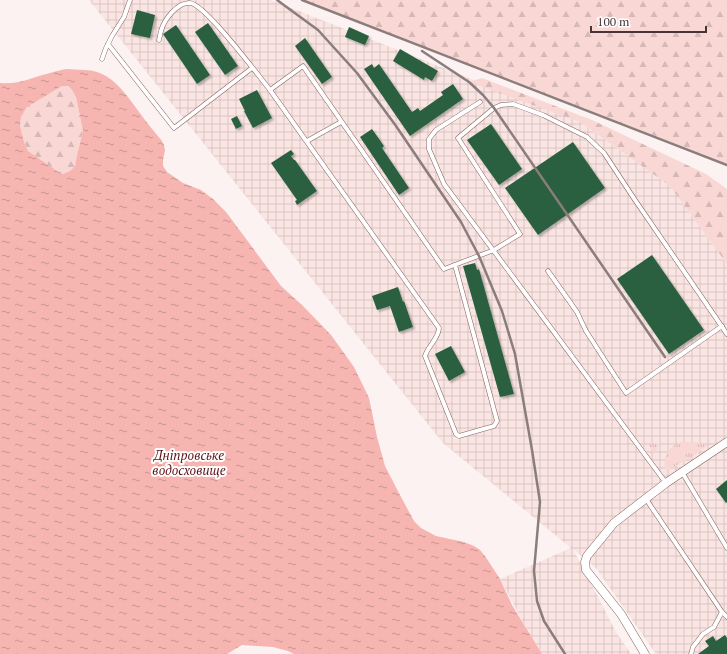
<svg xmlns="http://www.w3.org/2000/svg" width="727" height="654" font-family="'PT Serif',serif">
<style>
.industrial{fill:url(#industrial-grid)}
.grass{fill:url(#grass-tufts)}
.forest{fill:url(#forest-firs)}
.water{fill:url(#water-ripples);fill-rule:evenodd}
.building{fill:#2c6041;filter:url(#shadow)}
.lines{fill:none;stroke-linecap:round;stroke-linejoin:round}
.lane-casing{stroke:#876360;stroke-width:5}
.street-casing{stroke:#876360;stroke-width:9}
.lane{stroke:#fff;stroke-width:4}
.street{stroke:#fff;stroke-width:8}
.rail{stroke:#8b7d7c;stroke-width:2.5}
.labels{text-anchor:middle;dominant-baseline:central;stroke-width:4;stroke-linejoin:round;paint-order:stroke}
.water-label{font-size:13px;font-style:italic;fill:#5d1215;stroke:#fff}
</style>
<defs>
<pattern id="industrial-grid" width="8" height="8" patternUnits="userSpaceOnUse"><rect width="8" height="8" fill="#fae5e3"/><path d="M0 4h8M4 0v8" fill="none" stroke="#d8c5c3"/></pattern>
<pattern id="grass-tufts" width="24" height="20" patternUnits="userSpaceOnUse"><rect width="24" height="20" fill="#f8d7d4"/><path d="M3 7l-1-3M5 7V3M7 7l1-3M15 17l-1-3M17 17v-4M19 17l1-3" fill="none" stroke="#d6b9b7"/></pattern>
<pattern id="forest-firs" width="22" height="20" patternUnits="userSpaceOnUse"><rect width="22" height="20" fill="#f8d7d4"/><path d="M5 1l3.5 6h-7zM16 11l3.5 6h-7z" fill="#d6b9b7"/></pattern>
<pattern id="water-ripples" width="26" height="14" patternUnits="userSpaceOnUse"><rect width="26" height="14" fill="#f6b5b0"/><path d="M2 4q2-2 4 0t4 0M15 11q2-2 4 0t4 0" fill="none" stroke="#c99490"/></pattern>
<filter id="shadow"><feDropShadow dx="2" dy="2" stdDeviation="1" flood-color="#0004"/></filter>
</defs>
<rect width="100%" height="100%" fill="#fbf2f1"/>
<path class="industrial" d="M89,0H271L580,122L670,186L727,264V654H656L596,568L573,549L616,632L631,654H542L529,633L500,579L571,548L443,443Z"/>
<g class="grass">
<path d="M682,442C690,442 701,441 707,446L692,457L668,470L665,469C663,456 669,445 682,442Z"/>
<path d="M654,443H660L654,454L648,444Z"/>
</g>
<g class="forest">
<path d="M302,0H727V165L705,155Z"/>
<path d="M482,78L592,120L706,174L727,189V264L670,186L580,122L469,82Z"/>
<path d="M62,86H67L72,90L76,97L83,131L77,155L75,166L70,171L63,174L57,171L28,151L24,142L20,126L21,117L27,107Z"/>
</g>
<path class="water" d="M66,69C77,70 90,69 100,73C118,81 128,97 139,112C146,122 154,131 162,141L164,145L165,150L163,160V166L167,172L183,183L201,190L213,199L226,212L281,286L303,306L331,335L354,367L369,398L377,437L385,466L401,497L414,521L421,528L436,536L464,542L474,546L480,550L485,556L500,579L512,605L542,654H294L288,651L273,647L242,645L227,654H0V83C19,85 33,77 50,73C56,71 61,70 66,69ZM62,86H68L72,90L76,97L83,131L77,155L75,166L70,171L63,174L57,171L28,151L24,142L20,126L21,117L27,107Z"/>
<g class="building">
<path d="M137,10L155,15L150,38L131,34Z"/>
<path d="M208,23L238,66L225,75L195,32Z"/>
<path d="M176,25L210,75L197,84L163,34Z"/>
<path d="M349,27L369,36L365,45L345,37Z"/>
<path d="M305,38L332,77L322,84L295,46Z"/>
<path d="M400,49L438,71L432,81L425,77L424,80L393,61Z"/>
<path d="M372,64L374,68L379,64L412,112L418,108L420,111L443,95L441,92L453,84L463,99L410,136L364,69Z"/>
<path d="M257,90L272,118L253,128L244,111H245L239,99Z"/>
<path d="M237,116L242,126L236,129L231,119Z"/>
<path d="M491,124L522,169L499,185L467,140Z"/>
<path d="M372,129L384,146L382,148L409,188L399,195L360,137Z"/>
<path d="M573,142L605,188L538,235L505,188Z"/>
<path d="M291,150L294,154L291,156L294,160H295L317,191L297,205L295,201L297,200L271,163Z"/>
<path d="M652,255L704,330L669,354L617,279Z"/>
<path d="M475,263L477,270L479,269L514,394L500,397L463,266Z"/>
<path d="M398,287L403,302L404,301L413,327L399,332L390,306L377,310L372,296Z"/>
<path d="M451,346L465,372L449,381L435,354Z"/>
<path d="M727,480V502L726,503L716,489Z"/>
<path d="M725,635L727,638V654H698L709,646L705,641L713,636L716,641Z"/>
</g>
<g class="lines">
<g class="lane-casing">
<g id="lane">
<path d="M159,40C160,37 160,34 161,31C164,20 177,2 190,3C205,4 258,75 270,90L303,66L444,269L494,250L520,234L458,138L494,108L501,105L513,104L543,115L587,137L604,153L635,200L727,334"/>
<path d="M108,44L174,128L252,68"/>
<path d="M102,59L106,48L112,36L124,17L130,0"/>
<path d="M270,90L439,328C439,338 428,346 425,356L456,434L459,436L494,426L497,421L455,265"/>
<path d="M480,102L436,130L429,139V149L444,184L666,483"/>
<path d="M307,141L341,122"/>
<path d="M548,271L577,312L586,331L626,393L722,326"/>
<path d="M682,472L727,548"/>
<path d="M646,499L722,612L727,617"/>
<path d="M691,654L693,647L703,634L714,627L722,612"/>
</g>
</g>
<g class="street-casing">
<path id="street" d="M645,654L621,614L586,570L585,562L587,556L614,523L666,483L727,442"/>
</g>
<use href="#lane" class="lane"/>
<use href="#street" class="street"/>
<g class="rail">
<path d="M277,0L318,30L357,73L396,126L461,222L479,256L502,311L515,354L532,450L540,502L534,571L537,601L544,621L565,654"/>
<path d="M302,0L727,165"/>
<path d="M422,51L469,82L483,95L494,108L665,357"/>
</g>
</g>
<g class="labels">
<g class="water-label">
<text x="189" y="455">Дніпровське<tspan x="189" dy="15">водосховище</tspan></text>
</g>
</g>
<path d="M591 26v6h115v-6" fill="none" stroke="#453534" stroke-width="2"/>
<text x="597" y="26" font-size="12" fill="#453534" stroke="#ffffff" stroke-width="3" paint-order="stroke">100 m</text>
</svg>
